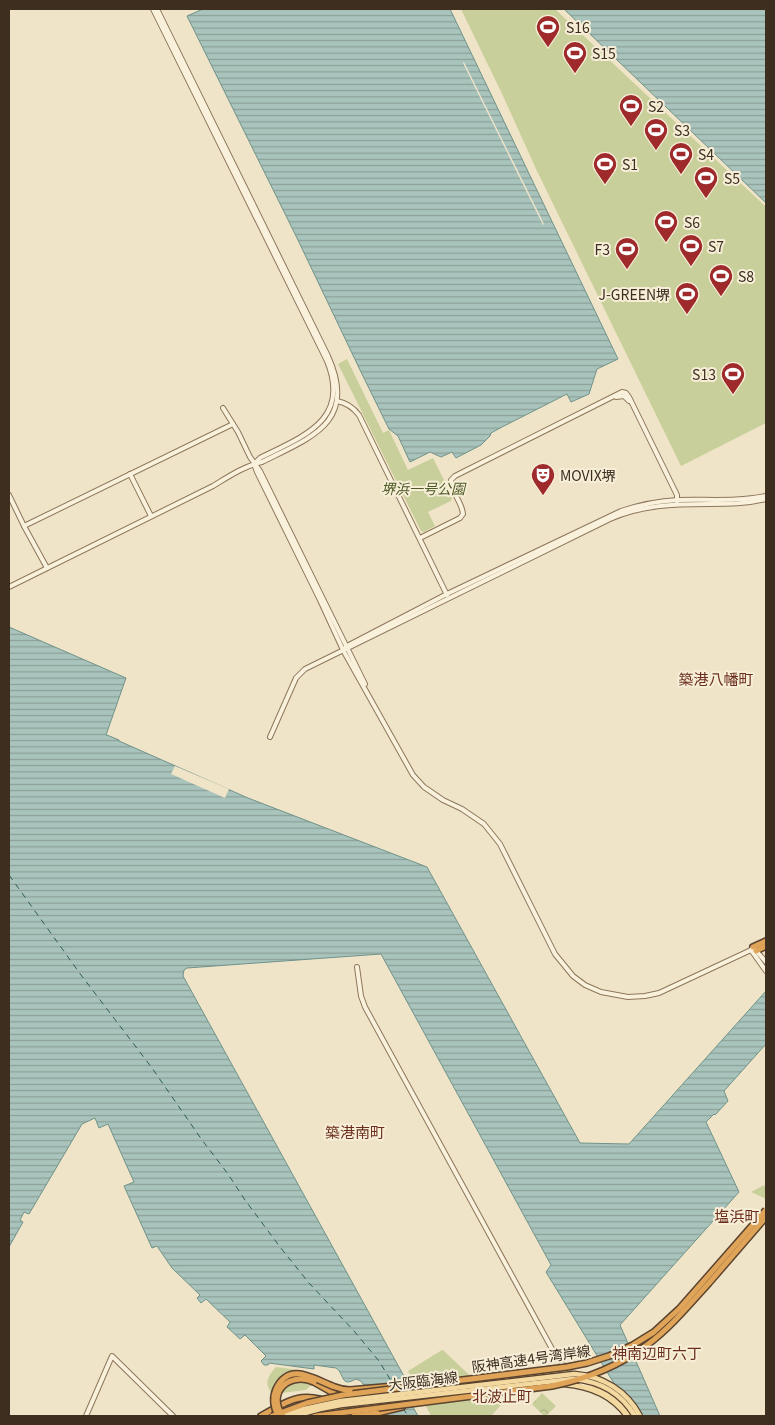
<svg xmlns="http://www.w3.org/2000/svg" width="775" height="1425" font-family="Georgia,'Noto Sans JP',serif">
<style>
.green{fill:#c9cf9b}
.forest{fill:url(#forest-crowns)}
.water{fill:url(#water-rules);stroke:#6f938a}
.pier{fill:#f0e4c8}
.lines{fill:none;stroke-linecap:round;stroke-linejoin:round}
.ferry{stroke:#2f5d5a;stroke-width:1;stroke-dasharray:6 5;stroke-linecap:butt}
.tertiary-casing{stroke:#8d765c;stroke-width:6}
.primary-casing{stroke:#5b4430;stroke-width:7}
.motorway-casing{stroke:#5b4430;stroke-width:8}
.tertiary{stroke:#faf1dc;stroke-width:4}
.primary{stroke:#f3d9a0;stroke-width:4.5}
.motorway{stroke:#e0a458;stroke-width:5}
.primary-bridge-casing{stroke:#5b4430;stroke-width:7;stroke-linecap:butt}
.motorway-bridge-casing{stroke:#5b4430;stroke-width:8;stroke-linecap:butt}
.primary-bridge{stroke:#f3d9a0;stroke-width:4.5}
.motorway-bridge{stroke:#e0a458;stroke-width:5}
.labels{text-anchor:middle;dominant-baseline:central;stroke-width:4;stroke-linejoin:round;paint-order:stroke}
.poi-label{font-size:14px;fill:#3d2e20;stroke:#f7eed8;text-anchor:start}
.park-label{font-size:14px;font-style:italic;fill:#4d5a26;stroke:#f7eed8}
.street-label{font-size:14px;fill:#3d2e20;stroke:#f7eed8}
.neighbourhood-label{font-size:15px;fill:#6b2e1e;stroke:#f7eed8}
</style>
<defs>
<pattern id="forest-crowns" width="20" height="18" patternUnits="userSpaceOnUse" patternTransform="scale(1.25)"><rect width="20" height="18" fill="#c9cf9b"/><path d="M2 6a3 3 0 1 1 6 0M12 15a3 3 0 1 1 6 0" fill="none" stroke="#aeb285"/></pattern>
<pattern id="water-rules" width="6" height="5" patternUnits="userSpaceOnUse" patternTransform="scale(1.25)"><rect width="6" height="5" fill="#a9c4bc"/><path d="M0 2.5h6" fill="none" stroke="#8ba098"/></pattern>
</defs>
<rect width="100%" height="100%" fill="#f0e4c8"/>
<g class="green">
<path d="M461,9H555L766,207V423L681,466L536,169L504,98Z"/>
<path d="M347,359L383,433L389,430L408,470L433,458L452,496L451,501L428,512L435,526L424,532L421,531L338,364Z"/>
<path d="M442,1350L444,1351L501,1405L491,1416H475L472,1415L469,1416H431L408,1371Z"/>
<path d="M276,1367L299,1370C288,1375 276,1379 272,1393C263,1383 269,1375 276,1367Z"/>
<path d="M303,1380L317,1386H310L306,1390L281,1393C287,1384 293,1382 303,1380Z"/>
</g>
<g class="forest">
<path d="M764,1185L766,1190V1199L751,1192Z"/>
<path d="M542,1393L556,1406L546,1416H544L532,1404Z"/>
</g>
<g class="water">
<path d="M203,9H450L618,359L597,369L589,394L571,402L567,394L502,427L491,433L490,436L481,445L456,458L452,452L441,457L430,452L410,462L398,436L389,429L361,372L297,238L187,16Z"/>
<path d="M564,9H766V203L565,10Z"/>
<path d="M9,627L126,678L106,735H107L119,740V741L248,798L427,867L580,1143L629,1144L766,991V1044L724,1091L728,1101L715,1115L714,1114L706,1122L739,1192L620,1325L660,1416H638L632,1406L618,1390L546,1272L551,1265L381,954L187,968L184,970L183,976L405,1378L399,1382L418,1416H384L361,1381L356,1379C340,1388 345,1374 336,1368L314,1365V1369L269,1363L268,1365H264L261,1361L266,1356L245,1335L240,1339L227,1327L230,1322L206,1299L201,1303L197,1298L200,1295L172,1268L157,1246L152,1248L124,1186L134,1182L108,1124L99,1128L95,1118L82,1124L29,1214L24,1212L20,1220L23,1222L9,1247Z"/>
</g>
<g class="pier">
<path d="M464,62L544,224L543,225L463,63Z"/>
<path d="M175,766L229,789L225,798L171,774Z"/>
</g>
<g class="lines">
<g class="ferry">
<path d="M9,875L81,975L152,1068L202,1140L228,1174L245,1200L280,1247L309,1283L354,1331L379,1361L393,1384"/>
<path d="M403,1408L408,1416"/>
</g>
<g class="tertiary-casing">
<g id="tertiary">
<path d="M153,9L327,361C351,420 304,436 260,458L254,464"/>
<path d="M616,397L624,396L629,401"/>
<path d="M337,401C347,403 353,407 359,415L447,595"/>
<path d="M223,408L238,432L250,457L260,471L365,684"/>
<path d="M254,464L257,472L319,598L343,650L413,775L424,787L443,800L462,809L484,824L500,844L555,954L573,976L585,985L601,992L628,997L645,996L659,993L751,950L753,947L766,962"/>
<path d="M130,474L151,516"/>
<path d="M9,495L24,526L233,424"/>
<path d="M24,526L47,568"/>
<path d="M420,538L460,518L463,514C462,502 451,492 451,480L455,476L622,392L626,393L629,397L677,495V502"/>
<path d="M9,587L213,486C228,477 244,466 262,462C312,437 358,422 328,356L157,9"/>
<path d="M343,650L347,646L447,594L621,511C639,505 658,501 678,500C707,499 737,502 766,496"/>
<path d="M270,737L296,678L305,669L610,519C641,505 674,504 709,504C728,504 747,504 766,499"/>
<path d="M751,950L766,971"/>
<path d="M357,967L361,996L365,1007L551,1347C561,1364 573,1380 591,1388"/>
<path d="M86,1416L112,1356L173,1416"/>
</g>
</g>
<g class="primary-casing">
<g id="primary">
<path d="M585,1382C605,1391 618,1397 631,1416"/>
<path d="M564,1384C589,1386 612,1395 627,1416"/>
<path d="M393,1393L567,1369L564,1378"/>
<path d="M405,1400L541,1385"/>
</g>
</g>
<g class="motorway-casing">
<g id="motorway">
<path d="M753,947L766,941"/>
<path d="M756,951L766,946"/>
<path d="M314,1382L344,1399L362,1412"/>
<path d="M350,1390L417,1384"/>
<path d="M377,1413L402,1407"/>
<path d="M261,1416C298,1395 305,1391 345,1408"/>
</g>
</g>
<use href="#tertiary" class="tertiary"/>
<use href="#primary" class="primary"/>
<use href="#motorway" class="motorway"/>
<g class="primary-bridge-casing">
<g id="primary-bridge">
<path d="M283,1416L304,1409L341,1401L574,1374C603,1376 627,1391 640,1416"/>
<path d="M294,1416L320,1409L341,1405L573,1379C599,1381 621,1393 635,1416"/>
</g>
</g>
<g class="motorway-bridge-casing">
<g id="motorway-bridge">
<path d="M272,1416L307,1403L343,1395L567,1367L587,1363L609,1356L633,1345L654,1332L680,1308L766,1210"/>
<path d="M278,1416C274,1408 272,1398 276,1389C290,1360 315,1380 335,1387C340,1389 345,1390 350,1390"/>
<path d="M283,1416C266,1393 289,1371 314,1382"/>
<path d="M316,1416L552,1386C586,1379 619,1366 647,1345C670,1328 689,1305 709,1283C728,1261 747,1239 766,1217"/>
<path d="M354,1416L377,1413"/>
</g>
</g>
<use href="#primary-bridge" class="primary-bridge"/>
<use href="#motorway-bridge" class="motorway-bridge"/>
</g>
<defs>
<g id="stadium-pin" transform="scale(1.25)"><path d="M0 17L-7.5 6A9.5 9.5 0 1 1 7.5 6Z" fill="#9e2a2b" stroke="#f7eed8"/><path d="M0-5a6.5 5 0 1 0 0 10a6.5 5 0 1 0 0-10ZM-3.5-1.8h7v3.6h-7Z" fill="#fff"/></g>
<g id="theatre-pin" transform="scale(1.25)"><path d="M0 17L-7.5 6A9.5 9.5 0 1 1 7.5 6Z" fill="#9e2a2b" stroke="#f7eed8"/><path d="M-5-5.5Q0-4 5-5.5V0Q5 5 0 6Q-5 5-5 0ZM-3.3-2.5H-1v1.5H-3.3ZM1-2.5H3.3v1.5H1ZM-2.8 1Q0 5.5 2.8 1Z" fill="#fff"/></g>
</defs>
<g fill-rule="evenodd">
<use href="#stadium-pin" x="548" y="27"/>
<use href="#stadium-pin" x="575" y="53"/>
<use href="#stadium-pin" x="631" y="106"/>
<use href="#stadium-pin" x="656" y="130"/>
<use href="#stadium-pin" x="681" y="154"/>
<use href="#stadium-pin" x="605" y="164"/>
<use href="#stadium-pin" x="706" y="178"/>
<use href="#stadium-pin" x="666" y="222"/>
<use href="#stadium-pin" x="691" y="246"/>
<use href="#stadium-pin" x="627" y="249"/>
<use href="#stadium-pin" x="721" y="276"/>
<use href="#stadium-pin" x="687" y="294"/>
<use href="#stadium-pin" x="733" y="374"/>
<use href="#theatre-pin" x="543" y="475"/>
</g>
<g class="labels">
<g class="poi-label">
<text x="566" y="27">S16</text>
<text x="592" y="53">S15</text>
<text x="648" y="106">S2</text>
<text x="674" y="130">S3</text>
<text x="698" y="154">S4</text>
<text x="622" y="164">S1</text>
<text x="724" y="178">S5</text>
<text x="684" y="222">S6</text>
<text x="708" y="246">S7</text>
<text x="610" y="249" text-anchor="end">F3</text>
<text x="738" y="276">S8</text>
<text x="670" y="294" text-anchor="end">J-GREEN堺</text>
<text x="716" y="374" text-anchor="end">S13</text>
<text x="560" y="475">MOVIX堺</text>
</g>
<g class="park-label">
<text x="423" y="488">堺浜一号公園</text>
</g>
<g class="street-label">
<text transform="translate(531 1358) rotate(-8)">阪神高速4号湾岸線</text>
<text transform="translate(423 1380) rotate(-7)">大阪臨海線</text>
</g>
<g class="neighbourhood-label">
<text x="716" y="678">築港八幡町</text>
<text x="355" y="1131">築港南町</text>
<text x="737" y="1215">塩浜町</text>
<text x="657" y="1352">神南辺町六丁</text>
<text x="502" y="1395">北波止町</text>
</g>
</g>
<rect width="775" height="1425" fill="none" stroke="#3d2e20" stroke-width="20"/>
</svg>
